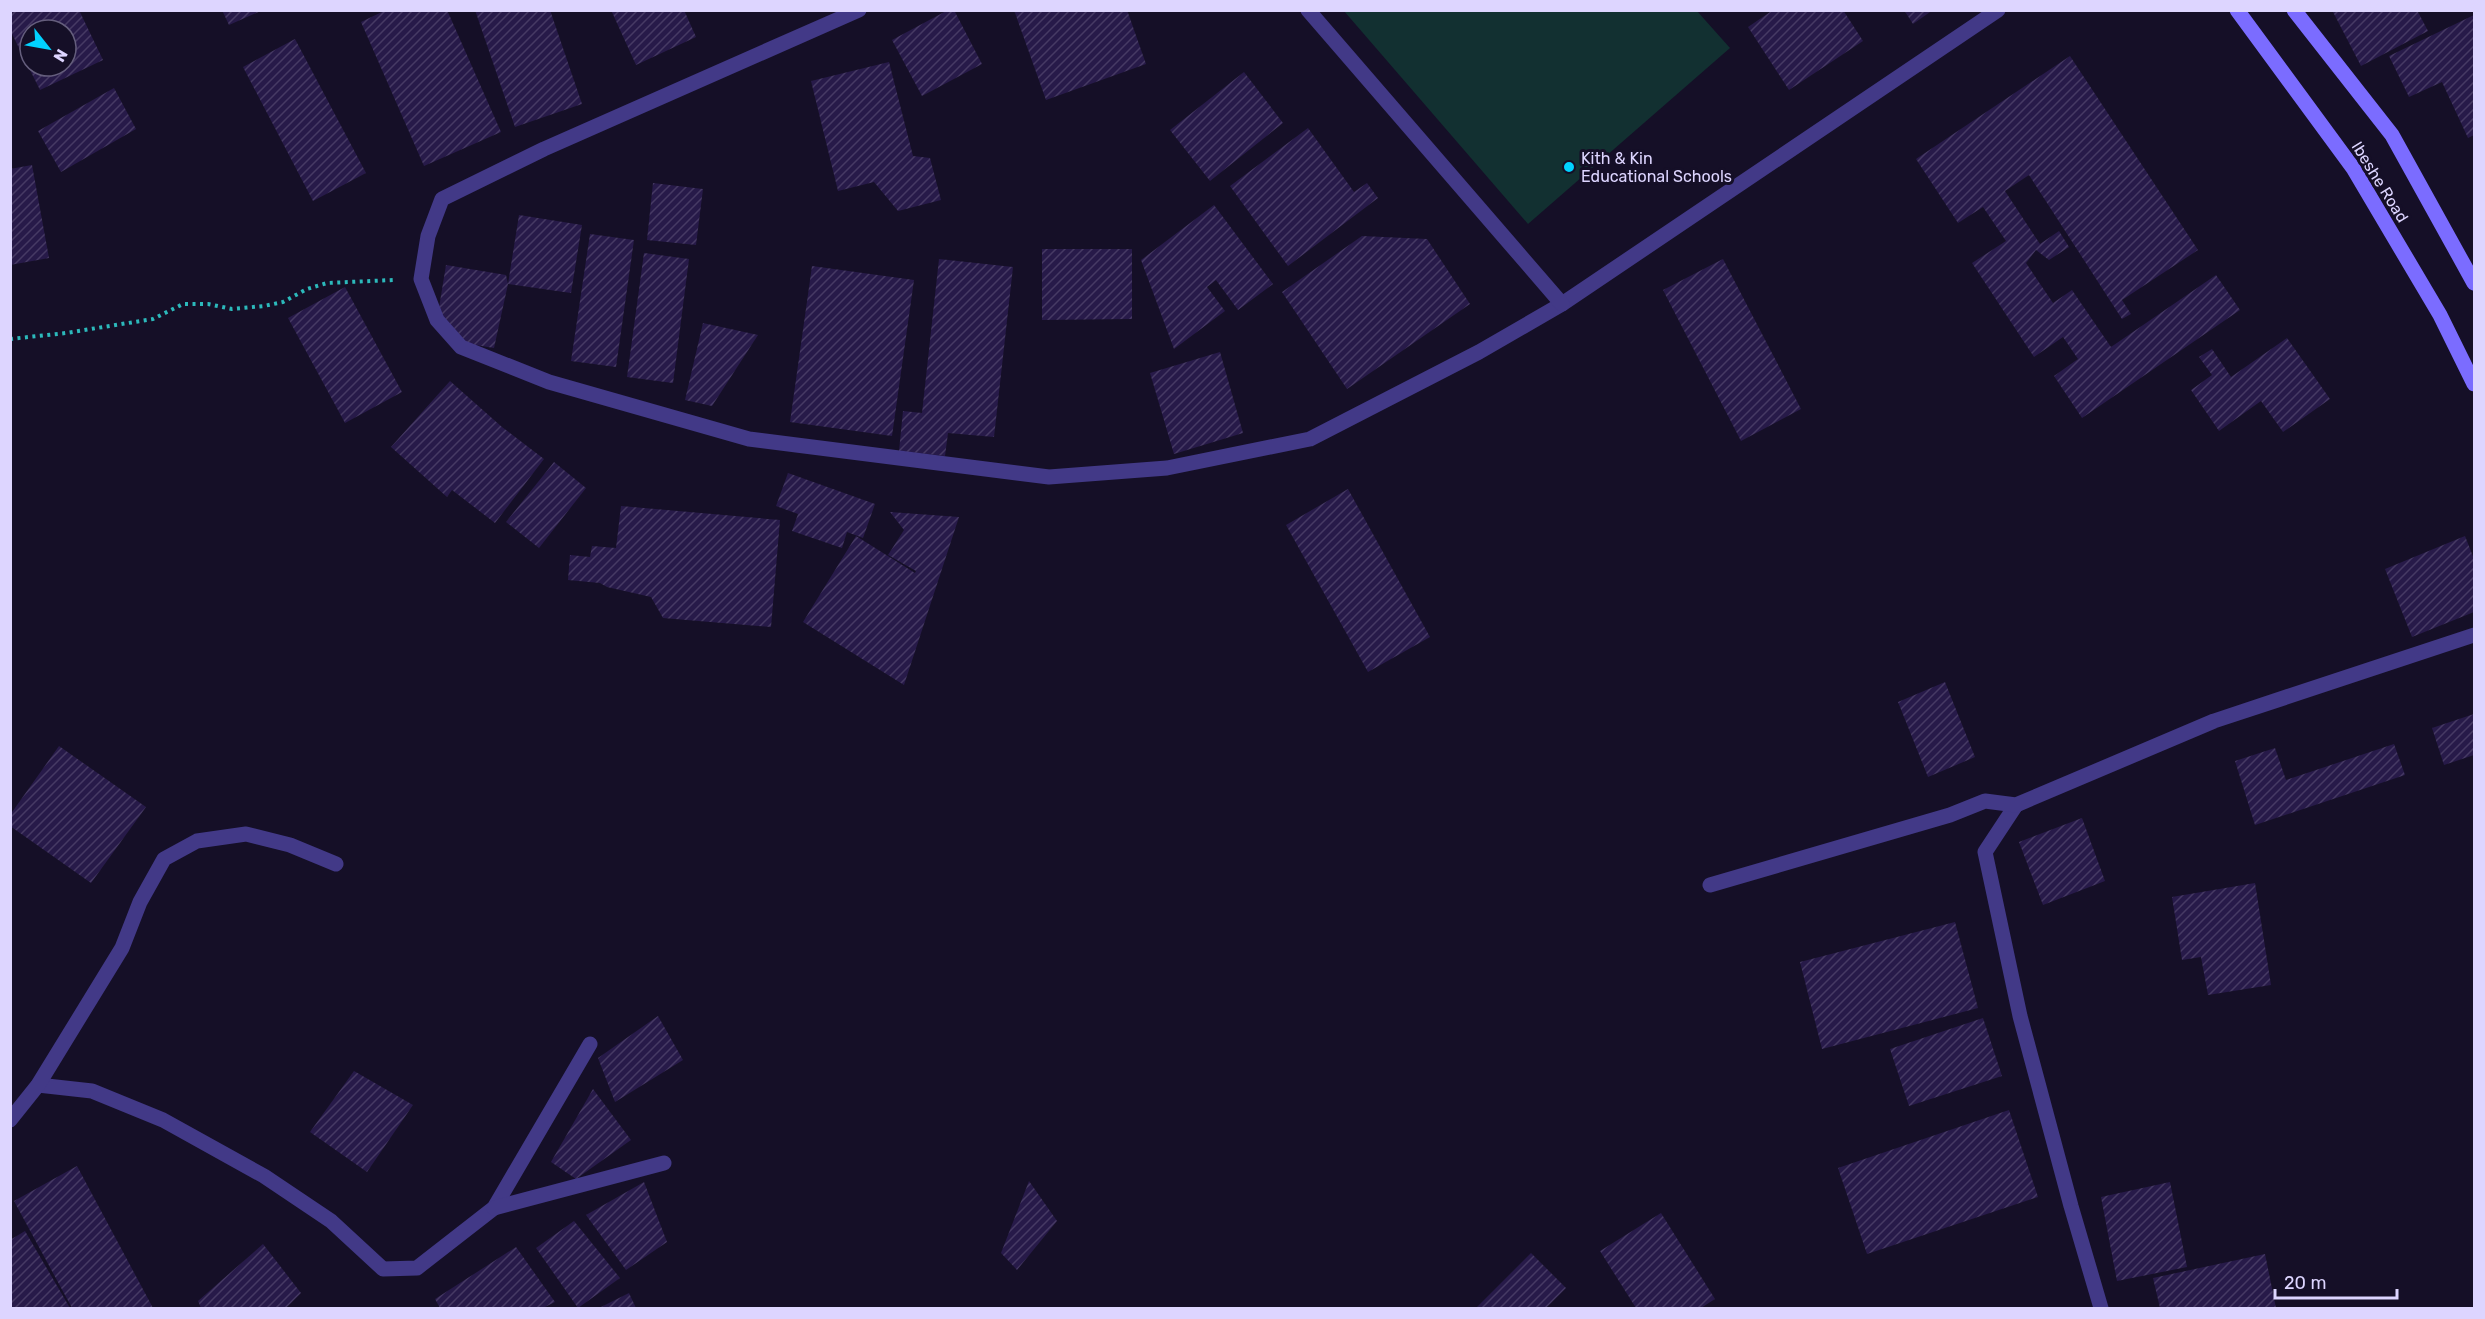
<svg xmlns="http://www.w3.org/2000/svg" width="2485" height="1319" font-family="Rubik,sans-serif">
<style>
.pitch{fill:#123031}
.building{fill:url(#building-hatch);fill-rule:evenodd}
.lines{fill:none;stroke-linecap:round;stroke-linejoin:round}
.path{stroke:#2cb9bb;stroke-width:4;stroke-dasharray:3 4.5;stroke-linecap:butt}
.street{stroke:#423987;stroke-width:15}
.secondary{stroke:#7b6cff;stroke-width:15}
.poi-dot{fill:#01d2ff;stroke:#150f27;stroke-width:2}
.labels{text-anchor:middle;dominant-baseline:central;stroke-width:6;stroke-linejoin:round;paint-order:stroke}
.poi-label{font-size:16px;fill:#ddd5ff;stroke:#150f27;text-anchor:start}
.street-label{font-size:16px;fill:#ddd5ff;stroke:#150f27}
</style>
<defs>
<pattern id="building-hatch" width="6" height="6" patternUnits="userSpaceOnUse" patternTransform="scale(1.5)"><rect width="6" height="6" fill="#271a49"/><path d="M-1 1l2-2M0 6l6-6M5 7l2-2" fill="none" stroke="#463a64"/></pattern>
</defs>
<rect width="100%" height="100%" fill="#150f27"/>
<path class="pitch" d="M1344,11H1697L1730,48L1528,224Z"/>
<g class="building">
<path d="M10,10H79L103,60L40,90L10,30ZM30,30H66V66H30Z"/>
<path d="M222,10H263L229,25Z"/>
<path d="M386,10H447L501,132L424,166L361,22Z"/>
<path d="M475,10H550L582,104L515,127Z"/>
<path d="M611,10H684L696,37L636,65Z"/>
<path d="M948,10H954L982,64L922,96L892,40Z"/>
<path d="M1014,10H1127L1146,64L1046,100Z"/>
<path d="M1773,10H1843L1863,41L1789,90L1748,27Z"/>
<path d="M1904,10H1933L1913,24Z"/>
<path d="M2332,10H2417L2428,31L2361,66Z"/>
<path d="M2474,15V135L2468,138L2442,82L2409,97L2389,56Z"/>
<path d="M295,39L366,173L313,201L243,67Z"/>
<path d="M2070,56L2198,250L2122,300L2131,314L2122,319L2029,175L2005,191L2040,244L2059,231L2069,247L2049,260L2036,250L2026,263L2053,303L2072,290L2111,347L2216,275L2240,310L2082,418L2054,376L2078,359L2063,337L2034,357L1972,263L2006,241L1983,207L1958,223L1916,159Z"/>
<path d="M889,62L913,156L930,158L941,200L898,211L874,182L838,191L811,81Z"/>
<path d="M1244,72L1283,123L1210,181L1170,130Z"/>
<path d="M114,88L136,129L61,172L38,131Z"/>
<path d="M1308,128L1354,192L1367,183L1378,198L1288,266L1230,186Z"/>
<path d="M32,165L49,258L10,265V169Z"/>
<path d="M653,183L703,189L696,245L647,240Z"/>
<path d="M1214,205L1273,284L1238,310L1216,280L1207,287L1225,311L1174,349L1141,260Z"/>
<path d="M519,215L582,225L571,293L508,284Z"/>
<path d="M590,234L634,240L616,367L571,361Z"/>
<path d="M1362,236L1427,239L1470,304L1347,389L1282,292Z"/>
<path d="M1042,249H1132V319L1042,320Z"/>
<path d="M644,253L689,259L673,383L627,377Z"/>
<path d="M939,259L1013,267L994,437L948,433L945,456L899,451L903,411L922,413Z"/>
<path d="M1723,259L1801,409L1741,441L1663,290Z"/>
<path d="M446,265L506,275L508,284L494,348L457,342L437,320Z"/>
<path d="M812,266L914,280L892,436L790,422Z"/>
<path d="M345,287L402,392L345,423L288,318Z"/>
<path d="M703,323L758,335L712,406L685,400Z"/>
<path d="M2287,338L2330,399L2283,432L2261,401L2219,431L2191,390L2212,375L2199,357L2212,349L2231,377Z"/>
<path d="M1220,352L1243,433L1174,454L1150,373Z"/>
<path d="M450,381L502,427L544,459L495,523L452,490L447,497L391,447Z"/>
<path d="M554,462L586,488L539,548L506,522Z"/>
<path d="M788,473L875,504L863,538L847,532L842,548L792,531L798,514L776,506Z"/>
<path d="M1348,489L1430,637L1368,672L1286,525Z"/>
<path d="M621,506L780,520L771,627L663,618L651,597L607,587L600,583L568,580L570,555L590,557L592,546L616,548Z"/>
<path d="M890,512L959,517L904,685L803,622L856,536L915,573L916,571L888,555L904,530Z"/>
<path d="M2465,536L2474,559V612L2412,637L2385,569Z"/>
<path d="M1945,682L1975,757L1928,777L1898,702Z"/>
<path d="M2474,714V755L2444,765L2432,728Z"/>
<path d="M2394,744L2405,775L2255,825L2235,761L2275,748L2286,780Z"/>
<path d="M59,746L146,807L91,883L10,826V815Z"/>
<path d="M2082,818L2105,881L2043,905L2019,842Z"/>
<path d="M2255,883L2271,985L2208,995L2201,957L2182,960L2172,897Z"/>
<path d="M1955,922L1978,1008L1822,1049L1800,962Z"/>
<path d="M658,1016L683,1060L615,1102L598,1058Z"/>
<path d="M1983,1018L2002,1076L1909,1106L1890,1049Z"/>
<path d="M354,1071L413,1105L367,1172L310,1132Z"/>
<path d="M593,1089L631,1140L576,1179L551,1162Z"/>
<path d="M2009,1110L2038,1197L1867,1254L1838,1168Z"/>
<path d="M77,1166L153,1308H72L14,1201Z"/>
<path d="M1029,1181L1057,1221L1017,1270L1001,1253Z"/>
<path d="M644,1182L667,1242L626,1270L586,1215Z"/>
<path d="M2170,1182L2187,1267L2117,1281L2101,1197Z"/>
<path d="M1661,1213L1715,1299L1701,1308H1636L1600,1251Z"/>
<path d="M574,1221L620,1278L578,1308L536,1248Z"/>
<path d="M25,1231L70,1308H10V1240Z"/>
<path d="M263,1244L301,1293L286,1308H201L198,1301Z"/>
<path d="M516,1247L555,1302L543,1308H440L435,1299Z"/>
<path d="M1531,1253L1566,1288L1546,1308H1476Z"/>
<path d="M2265,1254L2276,1308H2160L2153,1278Z"/>
<path d="M629,1293L636,1308H599Z"/>
</g>
<g class="lines">
<path class="path" d="M10,339L66,333L153,319L183,304H208L232,309L264,306L283,302L307,289L327,283L393,280"/>
<g class="street">
<path d="M859,10L544,149L442,199L428,236L421,279L437,320L461,347L549,382L749,439L1049,477L1167,468L1310,439L1479,352L1562,304L1998,10"/>
<path d="M1308,10L1562,304"/>
<path d="M2016,805L1985,852L2020,1016L2071,1206L2101,1308"/>
<path d="M1710,885L1950,815L1985,801L2016,805L2214,721L2474,635"/>
<path d="M38,1085L92,1091L163,1120L264,1176L331,1221L383,1269L417,1268L494,1208L590,1044"/>
<path d="M10,1120L38,1085L122,948L140,902L164,859L197,841L246,834L290,845L336,864"/>
<path d="M494,1208L664,1163"/>
</g>
<g class="secondary">
<path d="M2237,10L2353,168L2440,315L2474,384"/>
<path d="M2294,10L2392,135L2474,283"/>
</g>
</g>
<circle class="poi-dot" cx="1569" cy="167" r="6"/>
<g class="labels">
<g class="poi-label">
<text x="1581" y="158">Kith &amp; Kin<tspan x="1581" dy="18">Educational Schools</tspan></text>
</g>
<g class="street-label">
<text transform="translate(2380 182) rotate(58)">Ibeshe Road</text>
</g>
</g>
<rect width="2485" height="1319" fill="none" stroke="#ddd5ff" stroke-width="24"/>
<g transform="translate(48 48) rotate(121)"><circle r="28" fill="#150f27" stroke="#655e7d" stroke-width="1.5"/>
<path d="M0-4.5L10 22L0 15L-10 22Z" fill="#01d2ff"/>
<text y="-9" font-size="16" font-weight="bold" text-anchor="middle" fill="#ddd5ff">N</text>
</g>
<path d="M2275 1289v9h122v-9" fill="none" stroke="#ddd5ff" stroke-width="3"/>
<text x="2284" y="1289" font-size="18" fill="#ddd5ff" stroke="#150f27" stroke-width="4.5" paint-order="stroke">20 m</text>
</svg>
